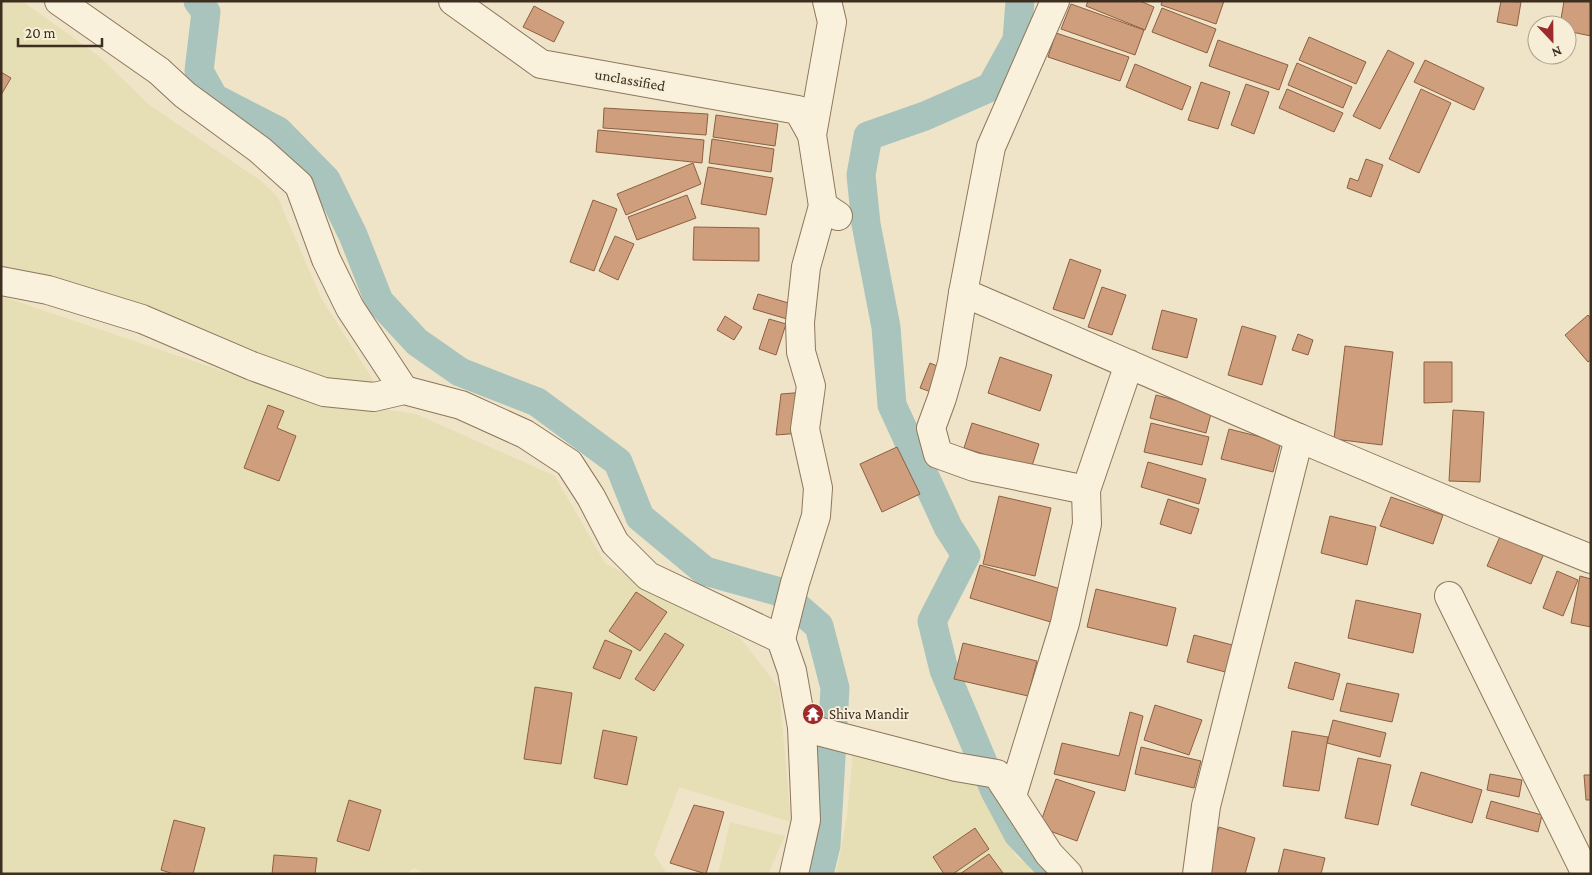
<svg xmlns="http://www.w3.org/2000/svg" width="1592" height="875" font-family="'Crimson Pro',serif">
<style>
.farmland{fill:#e6deb5}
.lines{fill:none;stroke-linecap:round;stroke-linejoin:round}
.canal{stroke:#a9c4bc;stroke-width:29}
.building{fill:#cf9f7d;stroke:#8d5f41}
.minor-casing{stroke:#8d765c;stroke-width:30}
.minor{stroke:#faf1dc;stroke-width:28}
.labels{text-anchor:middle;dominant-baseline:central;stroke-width:4;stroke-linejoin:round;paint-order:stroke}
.street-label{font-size:15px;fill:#3d2e20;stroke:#f7eed8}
.poi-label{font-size:15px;fill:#3d2e20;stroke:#f7eed8;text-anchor:start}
</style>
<rect width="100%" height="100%" fill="#f0e4c8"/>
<g class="farmland">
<path d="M1,1H22L100,57L148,104L261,181L277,196L321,298L375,383L356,387L306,372L1,272Z"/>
<path d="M1,296L300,397L416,414L555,476L605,563L741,639L779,688L791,822L679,787L654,854L667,874H425L414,868L407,874H1Z"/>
<path d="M863,749L896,767L977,785L992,803L1016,857L1027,863L1032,874H836L847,817L853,751Z"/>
<path d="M730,822L785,836L768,874H718Z"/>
</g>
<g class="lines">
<g class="canal">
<path d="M198,1L206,12L199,71L214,98L278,131L326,180L353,235L379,301L417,342L460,372L537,402L618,462L640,517L705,571L780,592L819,626L835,688L826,845L819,874"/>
<path d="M1020,1L1017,40L991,87L925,116L868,136L861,175L866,224L886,327L892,405L948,527L966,555L932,621L944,670L995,791L1018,834L1050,868"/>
</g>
</g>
<g class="building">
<path d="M1088,1H1140L1154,7L1145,30L1086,6Z"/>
<path d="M1162,1H1224L1216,24L1161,5Z"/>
<path d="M1501,1L1521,2L1517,26L1497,22Z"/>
<path d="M1564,1H1591V36L1567,31V25H1560Z"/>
<path d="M1071,4L1144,30L1135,55L1061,29Z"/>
<path d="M534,6L564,22L554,42L523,27Z"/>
<path d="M1162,8L1216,29L1207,53L1152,32Z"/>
<path d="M1056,33L1129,57L1120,81L1048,57Z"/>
<path d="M1309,37L1366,62L1356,84L1299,60Z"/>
<path d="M1218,40L1288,65L1279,90L1209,66Z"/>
<path d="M1388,50L1414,63L1380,129L1353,116Z"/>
<path d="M1425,60L1484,88L1474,110L1414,82Z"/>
<path d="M1297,63L1352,87L1343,108L1288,85Z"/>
<path d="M1135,64L1191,87L1182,110L1126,87Z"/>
<path d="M1,72L11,78L1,95Z"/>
<path d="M1201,82L1230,92L1218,129L1188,120Z"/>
<path d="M1246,84L1269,92L1254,134L1231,125Z"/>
<path d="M1287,89L1343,113L1334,132L1279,108Z"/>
<path d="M1421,89L1451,103L1419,173L1389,159Z"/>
<path d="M604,108L708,114L706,135L603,128Z"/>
<path d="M716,115L778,124L775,146L713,137Z"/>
<path d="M598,130L704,140L702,163L596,152Z"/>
<path d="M712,139L774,149L771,172L709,163Z"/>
<path d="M1366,159L1383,165L1371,197L1347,188L1350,178L1358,181Z"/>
<path d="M693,163L701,184L626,215L617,194Z"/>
<path d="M708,167L773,178L766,215L701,204Z"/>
<path d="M687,195L696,218L637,240L628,217Z"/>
<path d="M593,200L617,209L594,271L570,262Z"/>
<path d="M694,227L759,228V261L693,260Z"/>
<path d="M615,236L634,244L618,280L599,271Z"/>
<path d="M1070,259L1101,270L1084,319L1053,309Z"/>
<path d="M1102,287L1126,295L1112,335L1088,327Z"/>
<path d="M758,294L792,304L787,319L753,309Z"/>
<path d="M1162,310L1197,319L1187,358L1152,349Z"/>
<path d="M1588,315L1591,319V360L1588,362L1565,335Z"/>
<path d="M725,316L742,327L734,340L717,330Z"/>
<path d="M769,319L786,324L776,355L759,349Z"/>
<path d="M1242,326L1276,336L1262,385L1228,375Z"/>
<path d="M1298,334L1313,340L1308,355L1292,350Z"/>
<path d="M1345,346L1393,352L1382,445L1334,439Z"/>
<path d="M1000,357L1052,375L1040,411L988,393Z"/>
<path d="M1424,362H1452V402L1424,403Z"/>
<path d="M930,363L944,369L934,393L920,388Z"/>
<path d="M806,392L801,433L776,435L781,394Z"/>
<path d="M1156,395L1212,410L1206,433L1150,418Z"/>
<path d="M268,405L284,411L277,428L296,436L279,481L244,468Z"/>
<path d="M1453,410L1484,412L1480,482L1449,481Z"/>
<path d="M972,423L1039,444L1031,469L964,448Z"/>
<path d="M1151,423L1209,437L1202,465L1144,452Z"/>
<path d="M1229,429L1281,442L1273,472L1221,459Z"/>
<path d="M897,447L920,494L882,512L860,464Z"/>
<path d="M1148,462L1206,479L1199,504L1141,487Z"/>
<path d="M999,496L1051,508L1035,576L983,564Z"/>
<path d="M1391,497L1443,515L1433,544L1380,526Z"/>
<path d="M1168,499L1199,509L1191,534L1160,524Z"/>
<path d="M1330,516L1376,527L1367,565L1321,553Z"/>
<path d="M1502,532L1545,551L1531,584L1487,566Z"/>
<path d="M980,565L1064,590L1054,623L970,598Z"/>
<path d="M1557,571L1578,580L1563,616L1543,608Z"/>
<path d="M1580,576L1591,579V627L1571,623Z"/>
<path d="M1096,589L1176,608L1167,646L1087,627Z"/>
<path d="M636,592L667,612L640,651L609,631Z"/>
<path d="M1356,600L1421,614L1413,653L1348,638Z"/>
<path d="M665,633L684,645L654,691L635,679Z"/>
<path d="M1194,635L1240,647L1233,674L1187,662Z"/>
<path d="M605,640L632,651L620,679L593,668Z"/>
<path d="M963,643L1037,661L1028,696L954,679Z"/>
<path d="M1295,662L1340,674L1333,700L1288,688Z"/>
<path d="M1347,683L1399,694L1392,722L1340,711Z"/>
<path d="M535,687L572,693L561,764L524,759Z"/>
<path d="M1155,705L1202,720L1189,755L1144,740Z"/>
<path d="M819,707V720H808L807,708Z"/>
<path d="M1130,712L1143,716L1125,791L1054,774L1062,743L1119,756Z"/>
<path d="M1333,720L1386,733L1380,757L1327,743Z"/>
<path d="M603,730L637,737L627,785L594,778Z"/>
<path d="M1292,731L1328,737L1319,791L1283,786Z"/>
<path d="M1141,747L1201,761L1194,788L1135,774Z"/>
<path d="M1358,758L1391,765L1378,825L1345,818Z"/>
<path d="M1421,772L1482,790L1472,823L1411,805Z"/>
<path d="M1490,774L1522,780L1519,797L1487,790Z"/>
<path d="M1584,775H1591V800H1586Z"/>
<path d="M1056,779L1095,792L1077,841L1039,827Z"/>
<path d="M349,800L381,810L369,851L337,841Z"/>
<path d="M1491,801L1542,815L1538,832L1486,818Z"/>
<path d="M694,805L724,812L706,874L670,863Z"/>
<path d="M174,820L205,828L193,874H174L161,870Z"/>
<path d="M1219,827L1255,838L1245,874H1204Z"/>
<path d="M975,828L989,849L953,874H944L933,857Z"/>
<path d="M1284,849L1325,858L1321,874H1278Z"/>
<path d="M989,854L1003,873L960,874Z"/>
<path d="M274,855L317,858L315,874H272Z"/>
</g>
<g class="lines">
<g class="minor-casing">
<g id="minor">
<path d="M59,1L159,71L185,95L260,150L299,185L326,259L350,308L404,390"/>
<path d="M453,1L541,64L798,110L812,135"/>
<path d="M827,1L832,22L812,135L823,206L838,216"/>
<path d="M1,281L48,290L142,319L252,366L324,392L374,397L404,390L461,405L525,434L569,463L591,497L615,543L648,576L781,639L792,671L802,727L956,767L997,774L1049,854L1068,874"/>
<path d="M963,293L991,147L1055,1"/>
<path d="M1129,364L1086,490L974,467L938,454L931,428L942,398L952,363L963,293L976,298L1299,438L1206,806L1197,874"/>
<path d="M1299,438L1472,511L1591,559"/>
<path d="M1449,596L1586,874"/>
<path d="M781,639L795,583L816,516L818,488L805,429L811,386L801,352L800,322L806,267L823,206"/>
<path d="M1012,796L1065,623L1087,524L1086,490"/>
<path d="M794,874L806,820L802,727"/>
</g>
</g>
<use href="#minor" class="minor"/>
</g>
<defs>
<g id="temple-disc" transform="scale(1.125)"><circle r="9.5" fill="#9e2a2b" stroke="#f7eed8"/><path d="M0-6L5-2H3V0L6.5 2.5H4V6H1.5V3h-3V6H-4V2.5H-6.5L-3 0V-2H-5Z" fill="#fff"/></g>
</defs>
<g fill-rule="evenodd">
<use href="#temple-disc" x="813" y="714"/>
</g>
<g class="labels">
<g class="street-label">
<text transform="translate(630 80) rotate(10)">unclassified</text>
</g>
<g class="poi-label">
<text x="829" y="714">Shiva Mandir</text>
</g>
</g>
<rect width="1592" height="875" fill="none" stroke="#3d2e20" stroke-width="5"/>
<g transform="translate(1552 40) rotate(158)"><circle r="24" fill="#f7eed8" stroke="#ada18e"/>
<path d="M0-4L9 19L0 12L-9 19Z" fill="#9e2a2b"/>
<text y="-8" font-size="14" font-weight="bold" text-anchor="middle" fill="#3d2e20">N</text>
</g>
<path d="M18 38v8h84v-8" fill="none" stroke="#3d2e20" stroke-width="2.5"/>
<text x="25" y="38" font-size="15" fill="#3d2e20" stroke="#f7eed8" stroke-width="4" paint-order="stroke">20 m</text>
</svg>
